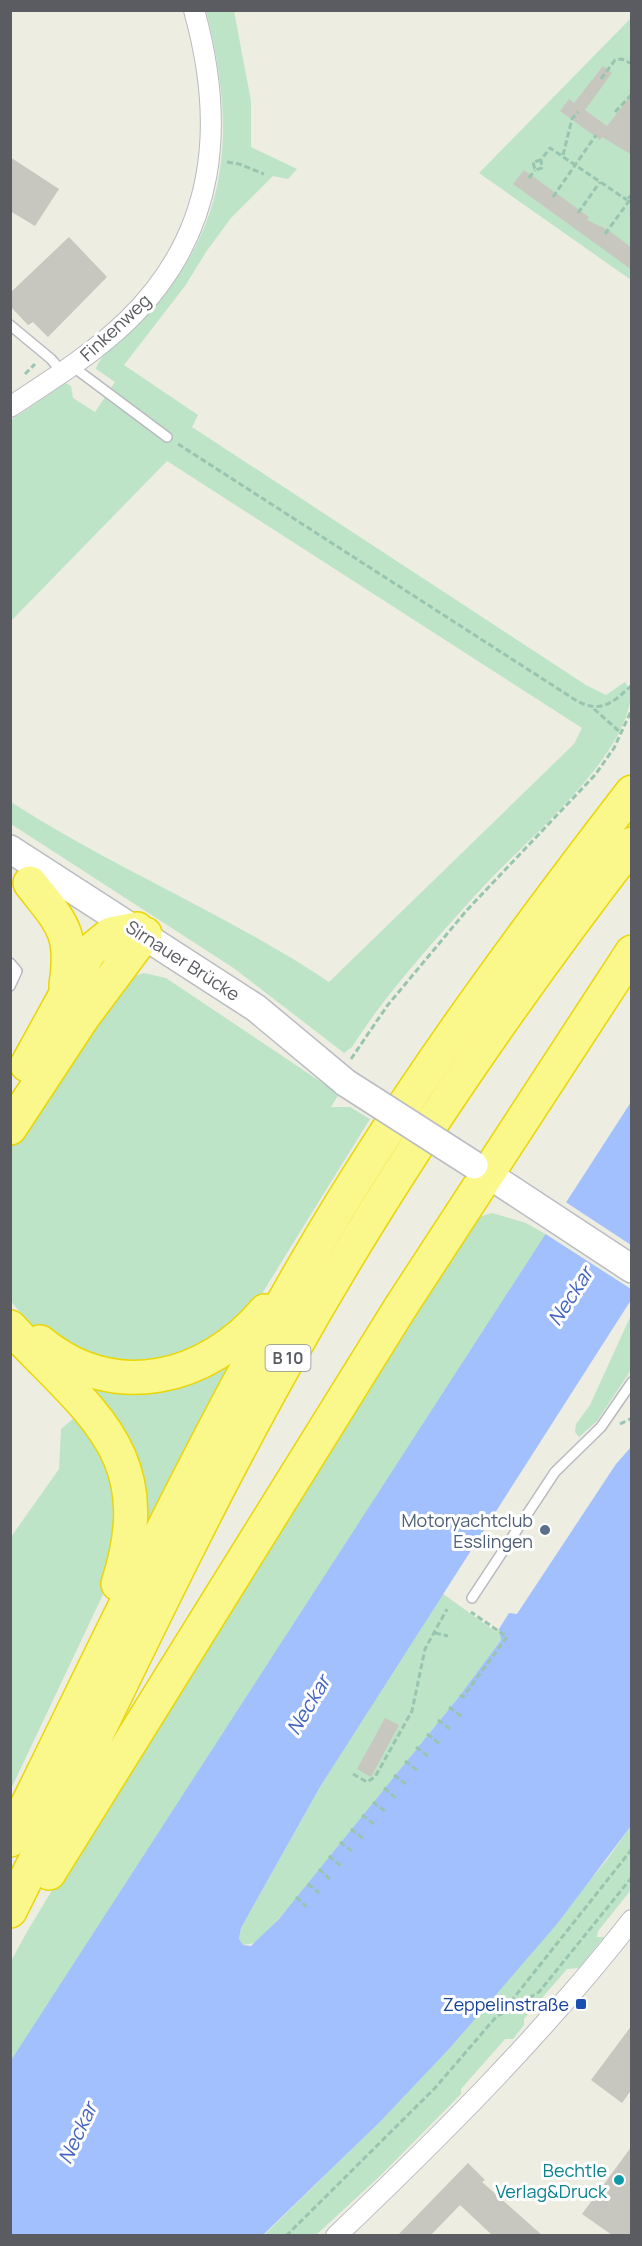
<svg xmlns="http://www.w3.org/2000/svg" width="642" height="2246" font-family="Manrope,sans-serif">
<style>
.green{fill:#bee4c7}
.water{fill:#a2c0fd}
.pier{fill:#edede2}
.building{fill:#c8c7bf}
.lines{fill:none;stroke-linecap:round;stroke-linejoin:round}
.lane-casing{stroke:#b9bac0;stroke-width:12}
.street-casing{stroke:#b9bac0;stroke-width:22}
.secondary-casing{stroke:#babcc3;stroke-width:30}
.highway-casing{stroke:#ead605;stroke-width:36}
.path{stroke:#98c5af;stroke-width:3;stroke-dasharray:6 3;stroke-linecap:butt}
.lane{stroke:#fff;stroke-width:9}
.street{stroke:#fff;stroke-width:20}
.secondary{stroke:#fff;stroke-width:27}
.highway{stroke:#faf78b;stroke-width:33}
.secondary-bridge-casing{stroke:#babcc3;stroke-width:30;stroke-linecap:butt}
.secondary-bridge{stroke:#fff;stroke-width:27}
.service-dot{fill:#5c6f8a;stroke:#fff;stroke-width:2}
.transit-dot{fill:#1a4fb4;stroke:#fff;stroke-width:2}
.culture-dot{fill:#0f9aa8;stroke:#fff;stroke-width:2}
.labels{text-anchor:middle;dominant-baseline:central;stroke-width:6;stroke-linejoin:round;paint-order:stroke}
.shield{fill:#fff;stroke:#8c8d91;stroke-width:1.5}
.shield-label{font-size:16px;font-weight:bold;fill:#5a5c62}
.street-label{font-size:18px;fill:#5a5c62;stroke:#fff}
.service-label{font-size:18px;fill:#4e5e75;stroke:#fff;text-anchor:end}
.transit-label{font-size:18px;fill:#164399;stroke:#fff;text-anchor:end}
.culture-label{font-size:18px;fill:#0d838f;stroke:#fff;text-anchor:end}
.water-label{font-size:20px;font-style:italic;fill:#4565c0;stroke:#fff}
</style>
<rect width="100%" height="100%" fill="#edede2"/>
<g class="green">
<path d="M206,11H234L251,101V147L297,169L288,179L273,176L231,218L206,252L185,286L124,365L198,415L192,427L586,685L606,695L625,682L631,691C631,755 524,842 482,888C437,938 388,990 352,1047L344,1053L235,969L11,824V802C113,868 227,914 329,982L574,744L582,728L167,461L11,621V420L66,383L71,386L73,398L95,412L115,382L96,369C100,352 139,326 152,310C233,217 235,124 206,11Z"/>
<path d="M631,18V280L479,173Z"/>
<path d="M144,973L166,978L339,1094L331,1107H350L370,1119L253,1308L222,1342L119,1369L32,1327L10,1300V1149L132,977Z"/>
<path d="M492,1213L526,1223L547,1235L11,2062V1961L28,1930L222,1610L479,1217Z"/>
<path d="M631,1315V1370L597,1421L579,1437L575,1432L576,1424L590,1405Z"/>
<path d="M232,1359L143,1529L61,1365Z"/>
<path d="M81,1412L114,1464L115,1569L11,1789V1537L59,1469L61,1429Z"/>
<path d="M442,1593L496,1632L499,1629L501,1640L458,1698L298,1898L256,1943L243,1945L239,1939L241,1928L320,1787Z"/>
<path d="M631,1826V1890L598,1931L597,1937H604L579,1968L567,1969L524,2019V2025L513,2039H505L461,2089V2094L381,2175L316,2235L263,2236L380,2122L450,2048L606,1861Z"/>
</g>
<path class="water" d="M631,1102V1300L320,1787L241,1928L239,1939L243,1945L251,1946L279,1919L458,1698L501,1640L499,1629L509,1613L517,1614L616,1464L631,1447V1826L557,1924L450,2048L380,2122L263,2235H11L10,2062Z"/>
<path class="pier" d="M564,1201L631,1245V1289L544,1233Z"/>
<g class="building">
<path d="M603,66L612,73L585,110L607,126L632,94V155L602,137L600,140L560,111L569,99L574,103Z"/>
<path d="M10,157L59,189L35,226L10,211Z"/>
<path d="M524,170L589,217L587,220L608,230L632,248V270L513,184Z"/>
<path d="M69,237L107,277L48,337L33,322L28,325L10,306V293Z"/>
<path d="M385,1718L399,1725L371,1777L357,1769Z"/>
<path d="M632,2025V2089L622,2103L591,2080Z"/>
<path d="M632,2146V2235H612L582,2214Z"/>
<path d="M468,2163L485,2180L482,2182L542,2235H492L460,2205L431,2235H398Z"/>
</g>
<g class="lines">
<g class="lane-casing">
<g id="lane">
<path d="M10,325L51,359L62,372"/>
<path d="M72,366L167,437"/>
<path d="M10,963L17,971L10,986"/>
<path d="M472,1598L555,1472L601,1427L632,1382"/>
</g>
</g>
<g class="street-casing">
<g id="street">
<path d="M10,407C51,380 93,354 128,320C217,233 226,125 194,10"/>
<path d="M336,2236C441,2136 543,2034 632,1920"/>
</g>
</g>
<g class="secondary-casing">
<g id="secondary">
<path d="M10,849L256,1008L346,1083"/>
<path d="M474,1165L632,1269"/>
</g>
</g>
<g class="highway-casing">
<g id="highway">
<path d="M30,883C61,923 74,931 66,985"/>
<path d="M27,1065L89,952L111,934L137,929"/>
<path d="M10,1128L83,1017L145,934"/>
<path d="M10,1327C91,1414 160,1453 118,1584"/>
<path d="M40,1342C114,1403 207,1380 265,1311"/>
<path d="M10,1840C106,1647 196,1452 304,1266C400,1100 514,945 632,792"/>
<path d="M49,1873L400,1308L632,952"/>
<path d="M10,1911C102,1728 186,1540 287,1361C388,1179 505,1009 632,844"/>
</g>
</g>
<g class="path">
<path d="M601,79L615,60L622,59L632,64"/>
<path d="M615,112L632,94"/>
<path d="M563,155L572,119L578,112"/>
<path d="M541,160L533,162L535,170L542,168L541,160L550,148L627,200"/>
<path d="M227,162L239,164L264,174"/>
<path d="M529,178L535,170"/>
<path d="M632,194L627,200L632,203"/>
<path d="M553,197L596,135"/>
<path d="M578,213L600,182"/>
<path d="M605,234L629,201"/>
<path d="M25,374L35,364"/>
<path d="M178,444L577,701C601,714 614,702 632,685"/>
<path d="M594,709L621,733"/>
<path d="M351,1059L387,1006L467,910L595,775L614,748L632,709"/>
<path d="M620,1424L632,1418"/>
<path d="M435,1633L448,1636"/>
<path d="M460,1695L463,1697L507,1637L471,1612"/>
<path d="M449,1707L461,1716"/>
<path d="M438,1720L450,1729"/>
<path d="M427,1734L439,1743"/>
<path d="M416,1747L429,1757"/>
<path d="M405,1761L418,1771"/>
<path d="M353,1774L367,1782L375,1777L412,1711L425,1649L447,1609"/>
<path d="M394,1775L407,1785"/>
<path d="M384,1788L397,1799"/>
<path d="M373,1802L386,1812"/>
<path d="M362,1815L375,1825"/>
<path d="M351,1829L364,1839"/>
<path d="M340,1842L353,1852"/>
<path d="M329,1856L341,1866"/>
<path d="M319,1869L330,1879"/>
<path d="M308,1884L319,1893"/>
<path d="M296,1897L307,1907"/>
<path d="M505,2009L632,1849"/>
<path d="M286,2236L435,2088L496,2017L539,1992L632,1877"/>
</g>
<use href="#lane" class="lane"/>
<use href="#street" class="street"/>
<use href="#secondary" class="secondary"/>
<use href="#highway" class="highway"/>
<g class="secondary-bridge-casing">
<path id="secondary-bridge" d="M346,1083L474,1165"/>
</g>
<use href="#secondary-bridge" class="secondary-bridge"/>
</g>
<circle class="service-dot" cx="545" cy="1530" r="6"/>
<rect class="transit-dot" x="575" y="1998" width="12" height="12" rx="3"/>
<circle class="culture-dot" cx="619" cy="2180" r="6"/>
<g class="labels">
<rect class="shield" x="265.5" y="1345" width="45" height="26" rx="4.5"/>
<g class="shield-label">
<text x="288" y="1358">B 10</text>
</g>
<g class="street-label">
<text transform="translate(115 327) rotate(-43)">Finkenweg</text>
<text transform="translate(183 960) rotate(33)">Sirnauer Brücke</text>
</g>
<g class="service-label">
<text x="533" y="1520">Motoryachtclub<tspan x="533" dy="21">Esslingen</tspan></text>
</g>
<g class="transit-label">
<text x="569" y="2004">Zeppelinstraße</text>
</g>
<g class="culture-label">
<text x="607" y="2170">Bechtle<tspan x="607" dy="21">Verlag&amp;Druck</tspan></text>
</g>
<g class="water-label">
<text transform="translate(570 1296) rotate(-57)">Neckar</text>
<text transform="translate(308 1705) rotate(-59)">Neckar</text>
<text transform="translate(77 2133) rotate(-65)">Neckar</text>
</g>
</g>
<rect width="642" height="2246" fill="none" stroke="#5a5c62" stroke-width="24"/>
</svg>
